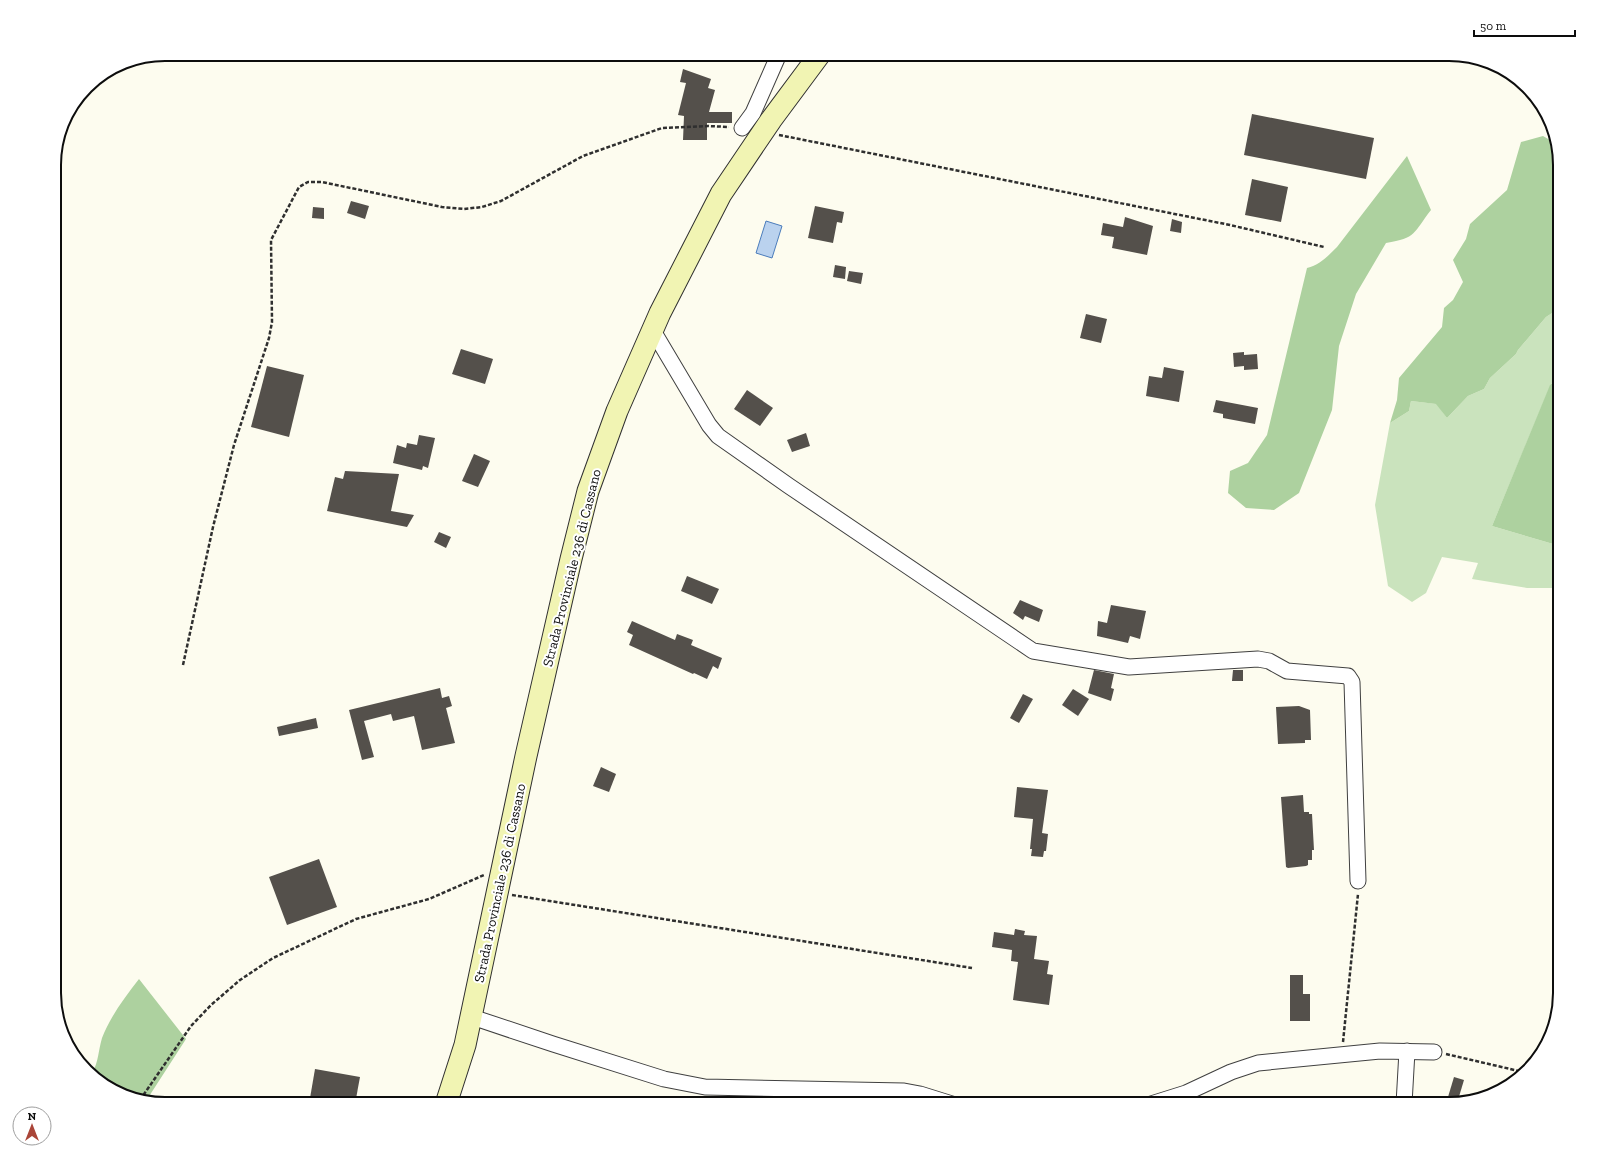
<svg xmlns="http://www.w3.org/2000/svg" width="1614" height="1158" font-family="'Zilla Slab',serif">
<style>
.green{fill:#cae3bd}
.forest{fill:#add19f}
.water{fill:#bad2ee;stroke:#4b7cbb}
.building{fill:#54504b}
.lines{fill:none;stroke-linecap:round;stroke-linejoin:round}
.street-casing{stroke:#404040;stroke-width:17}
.secondary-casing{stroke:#2f2f2f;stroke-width:23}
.path{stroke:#2f2f2f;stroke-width:2.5;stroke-dasharray:4 2;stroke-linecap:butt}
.street{stroke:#fff;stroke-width:15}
.secondary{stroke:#f1f4b3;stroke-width:21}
.labels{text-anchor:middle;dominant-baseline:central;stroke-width:4;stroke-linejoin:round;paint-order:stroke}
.street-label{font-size:14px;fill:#0d0d0d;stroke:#fff}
.rim{fill:none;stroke:#0d0d0d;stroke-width:2}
</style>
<rect width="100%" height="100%" fill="#fdfcef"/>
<path class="green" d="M1560,308V376L1551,384L1492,526L1560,546V588H1527L1472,579L1478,563L1442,557L1426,593L1412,602L1388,586L1375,505L1390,423L1409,411L1411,401L1437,404L1447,418L1468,396L1484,389L1490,378L1516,354L1518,350L1546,317Z"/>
<g class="forest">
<path d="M1543,136L1555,143L1560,164V308L1546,317L1518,350L1516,354L1490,378L1484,389L1468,396L1447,418L1436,404L1411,401L1409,411L1390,423L1397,400L1399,378L1442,327L1444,308L1453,300L1463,282L1453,260L1466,239L1470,224L1507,190L1521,142Z"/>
<path d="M1407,156L1431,210C1413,233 1417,238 1386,243L1356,294L1339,346L1332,410L1299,493L1274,510L1246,508L1228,493L1230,471L1248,463L1267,435L1307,268C1320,265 1328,256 1337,247Z"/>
<path d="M1560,376V546L1492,526L1550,385Z"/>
<path d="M139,979L186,1039L146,1101C127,1098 104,1090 92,1074C99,1060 98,1052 102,1038C110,1017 125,997 139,979Z"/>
</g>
<path class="water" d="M766,221L782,226L772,258L756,253Z"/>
<g class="building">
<path d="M683,69L711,79L708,88L715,90L709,112H732V123H707V140H683L684,116L678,115L686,83L680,82Z"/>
<path d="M1252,114L1374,138L1366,179L1244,155Z"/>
<path d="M1252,179L1288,187L1281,222L1245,215Z"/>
<path d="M351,201L369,206L365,219L347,213Z"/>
<path d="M815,206L844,212L842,223L837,222L833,243L808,238Z"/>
<path d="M313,207L324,208V219L312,218Z"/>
<path d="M1125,217L1153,226L1147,255L1112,248L1114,237L1101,235L1103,223L1123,227Z"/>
<path d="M1172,219L1182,222L1181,233L1170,231Z"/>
<path d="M835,265L846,267L845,279L833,277Z"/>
<path d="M849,271L863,273L861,284L847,281Z"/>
<path d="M1086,314L1107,319L1101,343L1080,338Z"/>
<path d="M461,349L493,359L485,384L452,374Z"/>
<path d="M1244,352V355L1257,354L1258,369L1244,370V366L1234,367L1233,353Z"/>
<path d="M267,366L304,375L289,437L251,427Z"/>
<path d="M1164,367L1184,371L1179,402L1146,396L1149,376L1162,378Z"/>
<path d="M747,390L773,408L760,426L734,409Z"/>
<path d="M1216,400L1258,408L1255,424L1223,418V414L1213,412Z"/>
<path d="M806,433L810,446L792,452L787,440Z"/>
<path d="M419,435L435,438L428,468L423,466L422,470L393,463L397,445L406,448L407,443L417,445Z"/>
<path d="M474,454L490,461L478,487L462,481Z"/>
<path d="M345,471L399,474L391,511L414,515L407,527L327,511L335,477L343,479Z"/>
<path d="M439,532L451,537L446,548L434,542Z"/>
<path d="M687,576L719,589L712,604L681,591Z"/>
<path d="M1020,600L1043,610L1039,622L1025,616L1023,620L1013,613Z"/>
<path d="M1111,605L1146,611L1140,639L1130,636L1128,643L1097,636L1098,621L1107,623Z"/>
<path d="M632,621L675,640L677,634L693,640L691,645L722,658L718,669L713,666L707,679L694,673L693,674L629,645L633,635L627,632Z"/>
<path d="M1094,670L1114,674L1111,688L1114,689L1111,701L1088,693Z"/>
<path d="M1233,670H1243V681H1232Z"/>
<path d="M440,688L442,698L449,696L452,706L446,708L455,743L422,750L414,716L393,721L391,714L364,721L374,757L362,760L349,710Z"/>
<path d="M1073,689L1089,699L1078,716L1062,705Z"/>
<path d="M1023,694L1033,699L1019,723L1010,718Z"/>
<path d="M1299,706L1310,710L1311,740H1305V743L1278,744L1276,707Z"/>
<path d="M316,718L318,728L279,736L277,727Z"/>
<path d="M601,767L616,774L609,792L593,786Z"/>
<path d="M1017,787L1048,790L1042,833L1048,834L1046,851H1044L1043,857L1031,856L1032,849H1030L1033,819L1014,817Z"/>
<path d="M1303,795L1304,812H1309V814H1312L1314,850H1312V860H1308V865L1306,866L1288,868L1286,867L1281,797Z"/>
<path d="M319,859L337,907L287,925L269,877Z"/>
<path d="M1015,929L1025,931L1024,935L1037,936L1034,959L1049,961L1047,974L1053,975L1049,1005L1013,1000L1018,962L1011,961L1012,950L992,947L994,932L1014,935Z"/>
<path d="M1290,975H1303V994H1310V1021H1290Z"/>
<path d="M315,1069L360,1077L355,1104H309Z"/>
<path d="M1454,1077L1464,1080L1458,1100L1448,1097Z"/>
</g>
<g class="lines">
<g class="street-casing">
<g id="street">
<path d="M742,128L753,113L779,54"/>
<path d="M652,329L709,425L718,436L789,486L1033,651L1129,667L1258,659L1269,661L1287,671L1348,676L1352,682L1358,881"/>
<path d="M472,1017L553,1044L664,1079L705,1087L904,1091L920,1094L952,1104"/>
<path d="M1151,1104L1186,1093L1231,1072L1258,1063L1380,1051L1434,1052"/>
<path d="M1404,1104L1407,1051"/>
</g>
</g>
<g class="secondary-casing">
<path id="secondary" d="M446,1104L465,1045L526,756L571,559L588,491L617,411L660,313L721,194L771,120L820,54"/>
</g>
<g class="path">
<path d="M779,135L1230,225L1324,247"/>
<path d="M183,665L213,527L234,445L269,338L272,322L271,240L299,187L308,182H322L442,207L464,209L482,207L501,201L583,156L662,128L708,126L729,127"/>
<path d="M512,895L972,968"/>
<path d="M1343,1042L1358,894"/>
<path d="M1446,1054L1523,1072"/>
<path d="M140,1100L191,1026L211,1005L240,980L273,958L356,919L429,899L484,875"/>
</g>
<use href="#street" class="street"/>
<use href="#secondary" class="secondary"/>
</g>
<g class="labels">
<g class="street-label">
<text transform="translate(572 568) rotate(-76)">Strada Provinciale 236 di Cassano</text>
<text transform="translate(500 883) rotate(-78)">Strada Provinciale 236 di Cassano</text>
</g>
</g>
<path d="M0 0H1614V1158H0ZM165 61H1449A104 104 0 0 1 1553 165V993A104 104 0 0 1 1449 1097H165A104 104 0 0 1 61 993V165A104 104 0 0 1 165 61Z" fill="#fff" fill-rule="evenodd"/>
<path class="rim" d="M165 61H1449A104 104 0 0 1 1553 165V993A104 104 0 0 1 1449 1097H165A104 104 0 0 1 61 993V165A104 104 0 0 1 165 61Z"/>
<g transform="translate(32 1126)"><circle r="19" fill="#ffffff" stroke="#9e9e9e"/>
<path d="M0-3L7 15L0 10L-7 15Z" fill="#aa4538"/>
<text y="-6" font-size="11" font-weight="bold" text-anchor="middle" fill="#0d0d0d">N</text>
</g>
<path d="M1474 30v6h101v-6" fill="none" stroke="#0d0d0d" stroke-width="2"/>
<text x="1480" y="30" font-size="12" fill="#0d0d0d" stroke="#ffffff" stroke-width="3" paint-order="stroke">50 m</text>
</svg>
